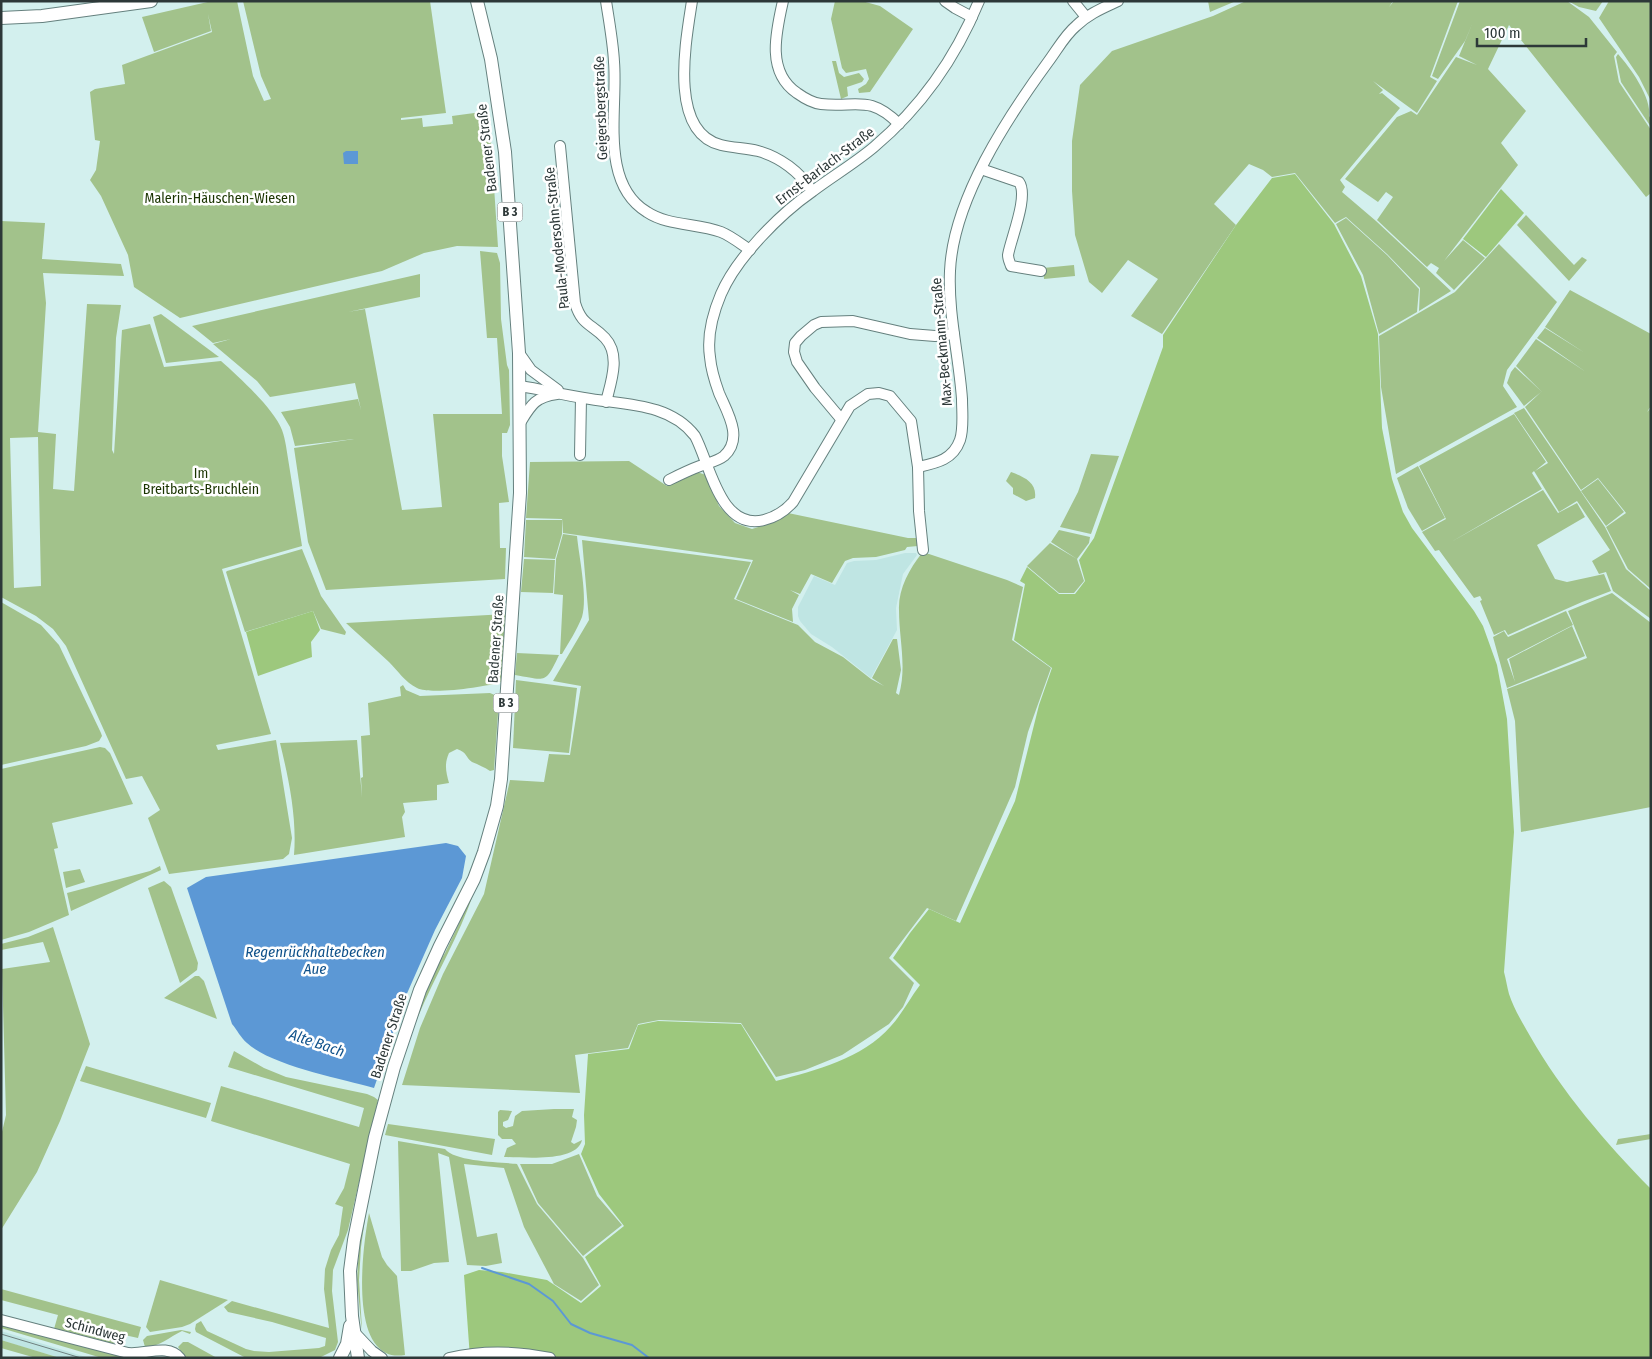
<svg xmlns="http://www.w3.org/2000/svg" width="1652" height="1359" font-family="'Fira Sans Condensed',sans-serif">
<style>
.built{fill:#bfe5e3}
.green{fill:#a2c28b;fill-rule:evenodd}
.forest{fill:#9dc87d}
.water{fill:#5c98d5}
.lines{fill:none;stroke-linecap:round;stroke-linejoin:round}
.stream{stroke:#5c98d5;stroke-width:2}
.minor-casing{stroke:#65807e;stroke-width:12}
.major-casing{stroke:#65807e;stroke-width:14}
.minor{stroke:#fff;stroke-width:10}
.major{stroke:#fff;stroke-width:12}
.tram{stroke:#6e807f;stroke-width:1}
.labels{text-anchor:middle;dominant-baseline:central;stroke-width:5;stroke-linejoin:round;paint-order:stroke}
.shield{fill:#fff;stroke:#6c7474;stroke-width:1}
.shield-label{font-size:12px;font-weight:bold;fill:#2d3838}
.street-label{font-size:14px;fill:#2d3838;stroke:#fff}
.park-label{font-size:14px;fill:#1a3400;stroke:#fff}
.water-label{font-size:15px;font-style:italic;fill:#0f518a;stroke:#fff}
</style>
<rect width="100%" height="100%" fill="#d3f0ee"/>
<g class="built">
<path d="M905,553H916L917,555L903,574L896,608L897,630L871,678L832,647L811,634L800,621L798,616V607L814,576L835,585L847,563L854,561L876,560Z"/>
<path d="M1,1331L89,1358H60L13,1344L1,1340Z"/>
</g>
<g class="green">
<path d="M212,1H237L253,76L264,101L271,99L261,76L243,1H430L446,113L401,118V120L422,118L423,127L453,124L452,116L489,111L498,247L457,246L424,253L382,271L180,318L134,287L128,255L101,196L90,180L96,170L100,141L95,140L90,92L95,89L125,84L122,65L212,32L208,14L211,31L154,52L142,17Z"/>
<path d="M835,1H862L880,6L913,29L870,92L859,93L858,89L866,84L869,79L866,69L846,73L842,68L831,19Z"/>
<path d="M1208,1H1236L1210,12Z"/>
<path d="M1246,1H1393L1389,7L1394,1H1458L1430,77L1437,81L1417,113L1373,81L1383,90L1379,94L1382,93L1400,108L1340,180L1345,187L1342,192L1376,221L1451,291L1419,311L1420,288L1387,254L1346,217L1335,223L1295,173L1272,177L1263,170L1249,164L1214,204L1236,225L1162,334L1131,316L1158,279L1128,260L1102,293L1089,282L1075,235L1072,191V141L1080,85L1112,51L1213,16Z"/>
<path d="M1460,1H1567L1589,17L1617,52L1614,56L1619,82L1651,130V193L1646,197L1509,25L1488,69L1526,111L1501,143L1518,165L1444,261L1463,240L1485,258L1454,290L1436,273L1439,268L1431,263L1427,267L1377,220L1393,197L1386,192L1378,202L1345,179L1397,117L1411,111L1417,115L1456,57L1477,65L1459,56L1473,22L1465,41L1438,79L1432,76Z"/>
<path d="M1568,1H1603L1596,11L1579,7Z"/>
<path d="M1609,1H1651V101L1639,77L1599,18Z"/>
<path d="M1618,54C1630,67 1652,98 1649,116L1651,119V127L1621,82L1616,57Z"/>
<path d="M832,61H836L839,73L844,77L859,73L864,79L862,82L847,87L848,96L841,99Z"/>
<path d="M1526,215L1574,265L1582,257L1587,260L1569,281L1517,225Z"/>
<path d="M1346,218L1387,255L1419,289L1417,312L1379,334L1363,275L1336,224Z"/>
<path d="M1,221L45,223L42,259L121,264L124,276L43,273L46,303L38,432L56,434L53,489L74,491L87,304L121,305L116,338L112,450L114,454L122,330L150,324L164,367L221,361C239,377 274,409 282,430C284,435 285,441 286,446L302,546L222,569L271,734L216,745L218,750L276,740L292,838L289,854L283,859L169,874L148,818L160,810L142,776L126,779L66,646L53,629L36,616L1,597ZM38,437L41,586L14,588L10,438Z"/>
<path d="M1499,244L1557,302L1507,370L1503,386L1517,407L1396,474L1381,387L1379,336L1455,292Z"/>
<path d="M480,251L497,253L500,263L501,319L507,365L509,370L510,425L507,433H502V456L509,502L499,503L500,548H506L505,579L326,590L308,542L294,448L354,439L295,446L290,427L281,412L358,399L361,410L355,383L270,397L257,381L213,344L231,339L213,343L192,326L420,274V297L348,312L365,309L402,510L442,507L433,414H502L497,338H487Z"/>
<path d="M1074,265L1075,276L1044,279L1043,268Z"/>
<path d="M1570,290L1651,334V406L1647,412L1651,408V589L1628,569L1606,527L1626,513L1598,478L1581,490L1525,407L1541,392L1524,406L1507,383L1511,372L1515,367L1542,392L1516,366L1536,339L1586,372L1537,338L1545,328L1585,353L1545,327Z"/>
<path d="M161,314L219,357L166,363L153,317Z"/>
<path d="M1524,408L1605,527L1626,569L1651,591V619L1613,591L1606,572L1599,574L1592,561L1610,550L1577,501L1559,512L1534,471L1532,473L1542,489L1451,542L1543,490L1558,513L1577,503L1585,517L1537,545L1555,579L1567,582L1604,574L1611,591L1582,602L1508,635L1505,630L1494,635L1480,601L1482,600L1480,596L1474,598L1439,550L1435,551L1422,532L1446,519L1419,466L1514,414L1546,462L1535,471L1548,463L1514,413Z"/>
<path d="M1091,454L1119,456L1091,534L1060,527L1078,492Z"/>
<path d="M629,461L667,486L697,472L706,475L719,506L735,523L752,529L777,521L788,513L908,538H917L918,546L907,547L905,550L876,557L853,558L845,561L832,583L811,574L800,594L790,590L799,595L792,609L793,622L736,599L753,560L563,533L562,518V519L526,518L530,462Z"/>
<path d="M1418,466L1445,518L1422,531L1408,508L1397,478Z"/>
<path d="M1011,472C1024,477 1037,482 1035,498L1026,501L1013,494V488L1006,481Z"/>
<path d="M1598,479L1624,512L1606,526L1581,491Z"/>
<path d="M526,520H562V534L555,559L524,557Z"/>
<path d="M1059,530L1090,537L1089,543L1077,559L1084,581L1074,593H1059L1027,566L1050,543L1077,559L1051,542Z"/>
<path d="M563,534L577,536C579,557 588,598 582,617C577,630 569,642 562,654H560L563,595L554,594L556,559Z"/>
<path d="M582,540L751,562L734,599L798,625L815,642L843,657L871,679L884,686L872,678L893,639H897L901,670L896,693L899,695C907,666 899,639 899,610C898,590 909,569 922,553L929,554L1007,580L1023,587L1012,640L1051,668L1028,732L1015,787L956,921L927,908L889,958L914,983L903,1007L889,1024L842,1055L805,1070L776,1077L741,1023L659,1020L638,1024L628,1048L575,1055L580,1093L402,1085L420,1028L443,974L484,894L510,780L544,782L549,754L570,755L581,686L553,681L589,620Z"/>
<path d="M302,549L321,596L346,632L345,635L321,629L313,611L245,632L226,572L227,571Z"/>
<path d="M524,559L555,560L553,593L521,592Z"/>
<path d="M1612,593L1651,623V807L1521,832L1515,721L1507,689L1587,658L1568,611Z"/>
<path d="M1,602L41,625L59,645L101,733L102,736L99,741L86,746L1,765Z"/>
<path d="M1566,611L1573,625L1507,659L1515,682L1509,659L1572,626L1585,656L1507,688L1493,637L1504,631L1508,637Z"/>
<path d="M506,614L501,682C486,687 430,695 417,688C405,682 398,671 389,662C375,649 360,636 346,623Z"/>
<path d="M517,653L559,655C545,685 546,680 515,675Z"/>
<path d="M516,680L577,688L569,753L513,748Z"/>
<path d="M403,685L406,690L420,696L490,693L497,696L499,699L494,770L490,771C484,767 479,765 472,762C465,757 468,753 457,749L449,753C444,764 446,772 449,783L437,785V800L403,803L405,812L402,817L405,837L294,855C297,818 289,780 280,743L357,740L362,797L361,778L363,777L361,736L370,735L368,703L401,696L400,687Z"/>
<path d="M100,747L105,748L110,753L133,804L52,823L58,848L54,849L69,915L29,932L1,940V769Z"/>
<path d="M160,866L161,870L71,911L67,893L150,871Z"/>
<path d="M80,869L85,882L66,888L63,872Z"/>
<path d="M164,881L171,887L198,963L197,970L180,983L148,888Z"/>
<path d="M474,892C458,940 431,982 413,1029C399,1063 391,1100 382,1136L381,1135L401,1058L435,969L445,953L467,907L469,900Z"/>
<path d="M53,927L90,1044L60,1121L37,1172L1,1230V1136L6,1115L2,969L50,962L43,942L1,950V944L28,937Z"/>
<path d="M195,976H199L204,981L217,1019L164,998Z"/>
<path d="M234,1051L264,1068L286,1077L367,1094L374,1097L378,1100L348,1230L333,1270L332,1291L338,1342L335,1350L321,1357L246,1358L196,1332L195,1329L196,1324L201,1321L207,1331L246,1349L254,1351L269,1352L319,1348L325,1346L326,1338L272,1322L228,1312L224,1307L232,1301L329,1328L324,1289L325,1269L331,1250L339,1235L343,1207L335,1204L344,1188L350,1164L211,1121L221,1086L359,1127L364,1108L228,1067Z"/>
<path d="M86,1066L211,1103L206,1118L80,1081Z"/>
<path d="M554,1109H574L572,1117L577,1120L576,1127L571,1142L574,1144L582,1140C577,1163 522,1157 504,1157L507,1148L516,1144L512,1139H502L498,1135V1112L500,1110L512,1111L508,1120L503,1122V1126L506,1128L513,1126L515,1116L522,1111Z"/>
<path d="M388,1124L495,1139L492,1155L385,1135Z"/>
<path d="M1651,1134V1139L1616,1145L1618,1139Z"/>
<path d="M398,1141L445,1149C455,1162 501,1162 517,1164L537,1204L583,1258L599,1285L581,1301L554,1284L524,1227L504,1168L464,1164L477,1237L497,1233L502,1263L486,1266L467,1265L449,1157L438,1153L449,1262L434,1263L411,1271H401Z"/>
<path d="M579,1154L597,1196L622,1225L583,1256L538,1203L520,1164H552Z"/>
<path d="M366,1212L361,1247L359,1280L362,1329L361,1323L357,1280L359,1246L364,1213Z"/>
<path d="M369,1213L382,1257L387,1265L397,1276L405,1355C399,1356 391,1356 386,1353C351,1336 363,1245 369,1213Z"/>
<path d="M160,1280L228,1300L190,1324L182,1327L150,1332L146,1327Z"/>
<path d="M1,1289L141,1327L138,1338L120,1334L118,1341L111,1344L54,1329L58,1315L1,1300Z"/>
<path d="M1,1323L128,1358H102L1,1328Z"/>
<path d="M181,1330L191,1332L190,1334L182,1331C169,1337 160,1347 145,1347L143,1340L147,1336Z"/>
<path d="M1,1340L60,1358H36L1,1348Z"/>
<path d="M183,1342H188L217,1358H186L178,1347Z"/>
</g>
<g class="forest">
<path d="M1295,174L1334,224L1361,276L1378,334L1382,428L1392,479L1403,512L1412,528L1474,611L1483,626L1497,665L1507,719L1514,832L1504,972C1506,979 1507,987 1509,994C1514,1009 1522,1022 1530,1036C1562,1092 1605,1142 1651,1189V1358H470L464,1275L479,1270L502,1272L547,1280L581,1303L601,1286L585,1257L624,1226L599,1194L581,1154L585,1144L584,1115L588,1054L629,1049L638,1025L658,1021L741,1024L776,1081C816,1070 862,1059 891,1026C902,1014 910,998 920,985L893,958L910,933L929,909L960,923L1015,801L1039,705L1052,668L1014,640L1025,584L1020,581L1027,567L1059,594H1075L1085,581L1079,560L1094,538L1163,347V335L1236,225L1272,178Z"/>
<path d="M1501,189L1524,213L1486,257L1463,239Z"/>
<path d="M313,611L320,630L311,642L312,657L258,676L246,632Z"/>
</g>
<g class="water">
<path d="M346,151H358V164H344L343,153Z"/>
<path d="M446,843L458,846L466,856L462,878L435,930L405,998L374,1088C340,1078 272,1066 247,1043C241,1038 237,1030 232,1024L187,888L206,877Z"/>
</g>
<g class="lines">
<path class="stream" d="M482,1268L529,1284L553,1301L571,1324L590,1333L632,1345L649,1358"/>
<g class="minor-casing">
<g id="minor">
<path d="M606,1C609,21 613,42 614,62C618,109 599,183 647,212C668,226 697,223 721,232C731,236 741,244 750,250"/>
<path d="M692,1C686,40 668,132 721,145C733,148 746,148 758,151C780,157 800,172 812,191"/>
<path d="M783,1C776,32 766,72 797,93C804,98 812,103 821,104C856,108 869,94 899,124"/>
<path d="M945,1L955,8L972,17"/>
<path d="M1073,1L1086,17"/>
<path d="M560,146L575,303C582,326 591,323 605,338C621,355 611,382 606,402"/>
<path d="M981,169L1019,182C1029,196 1011,238 1008,255C1008,259 1010,263 1011,266L1041,271"/>
<path d="M519,353L531,370L558,390"/>
<path d="M519,386C541,389 563,395 584,398C622,405 669,402 695,436C710,464 720,531 764,520C776,517 785,511 793,502L850,406L868,394L879,393L890,396L911,421L918,467L919,511L923,550"/>
<path d="M841,419L815,388L797,362L794,352L795,343L801,336L814,325L821,322L853,321L910,334L935,336L954,334"/>
<path d="M520,423C531,405 535,397 557,394"/>
<path d="M580,455L581,398"/>
<path d="M918,467C936,463 953,460 960,440C964,428 962,412 962,399C959,356 948,314 950,271C953,200 1007,118 1048,62C1057,50 1065,35 1076,26C1088,14 1103,8 1118,1"/>
<path d="M669,480C679,475 689,470 700,466C708,463 718,461 724,456C744,438 727,412 719,393C715,382 711,369 710,357C707,337 713,313 721,294C737,257 780,214 813,191C833,176 855,163 874,147C920,108 956,57 979,1"/>
<path d="M1,1320L128,1353C145,1355 168,1343 180,1358"/>
<path d="M355,1333L372,1351L382,1358"/>
<path d="M449,1358C483,1350 516,1351 550,1358"/>
</g>
</g>
<g class="major-casing">
<g id="major">
<path d="M1,18L42,16L151,1"/>
<path d="M340,1358L347,1344L350,1326"/>
<path d="M358,1358L352,1316L350,1271L354,1240L375,1137L394,1067L420,990L440,946L474,879L484,852L497,806L501,779L520,493L519,353L505,152L491,59L477,1"/>
</g>
</g>
<use href="#minor" class="minor"/>
<use href="#major" class="major"/>
<path class="tram" d="M1,1334L81,1358"/>
</g>
<g class="labels">
<g class="shield">
<rect x="497.5" y="202.5" width="25" height="19" rx="4"/>
<rect x="493.5" y="693.5" width="25" height="19" rx="4"/>
</g>
<g class="shield-label">
<text x="510" y="212">B 3</text>
<text x="506" y="703">B 3</text>
</g>
<g class="street-label">
<text transform="translate(601 108) rotate(-92)">Geigersbergstraße</text>
<text transform="translate(487 148) rotate(-97)">Badener Straße</text>
<text transform="translate(825 166) rotate(-37)">Ernst-Barlach-Straße</text>
<text transform="translate(557 238) rotate(-96)">Paula-Modersohn-Straße</text>
<text transform="translate(942 342) rotate(-95)">Max-Beckmann-Straße</text>
<text transform="translate(496 639) rotate(-86)">Badener Straße</text>
<text transform="translate(389 1036) rotate(-72)">Badener Straße</text>
<text transform="translate(95 1330) rotate(15)">Schindweg</text>
</g>
<g class="park-label">
<text x="220" y="198">Malerin-Häuschen-Wiesen</text>
<text x="201" y="473">Im<tspan x="201" dy="16">Breitbarts-Bruchlein</tspan></text>
</g>
<g class="water-label">
<text x="315" y="952">Regenrückhaltebecken<tspan x="315" dy="17">Aue</tspan></text>
<text transform="translate(317 1043) rotate(19)">Alte Bach</text>
</g>
</g>
<rect width="1652" height="1359" fill="none" stroke="#2d3838" stroke-width="5"/>
<path d="M1477 38v8h109v-8" fill="none" stroke="#2d3838" stroke-width="2.5"/>
<text x="1484" y="38" font-size="15" fill="#2d3838" stroke="#ffffff" stroke-width="4" paint-order="stroke">100 m</text>
</svg>
